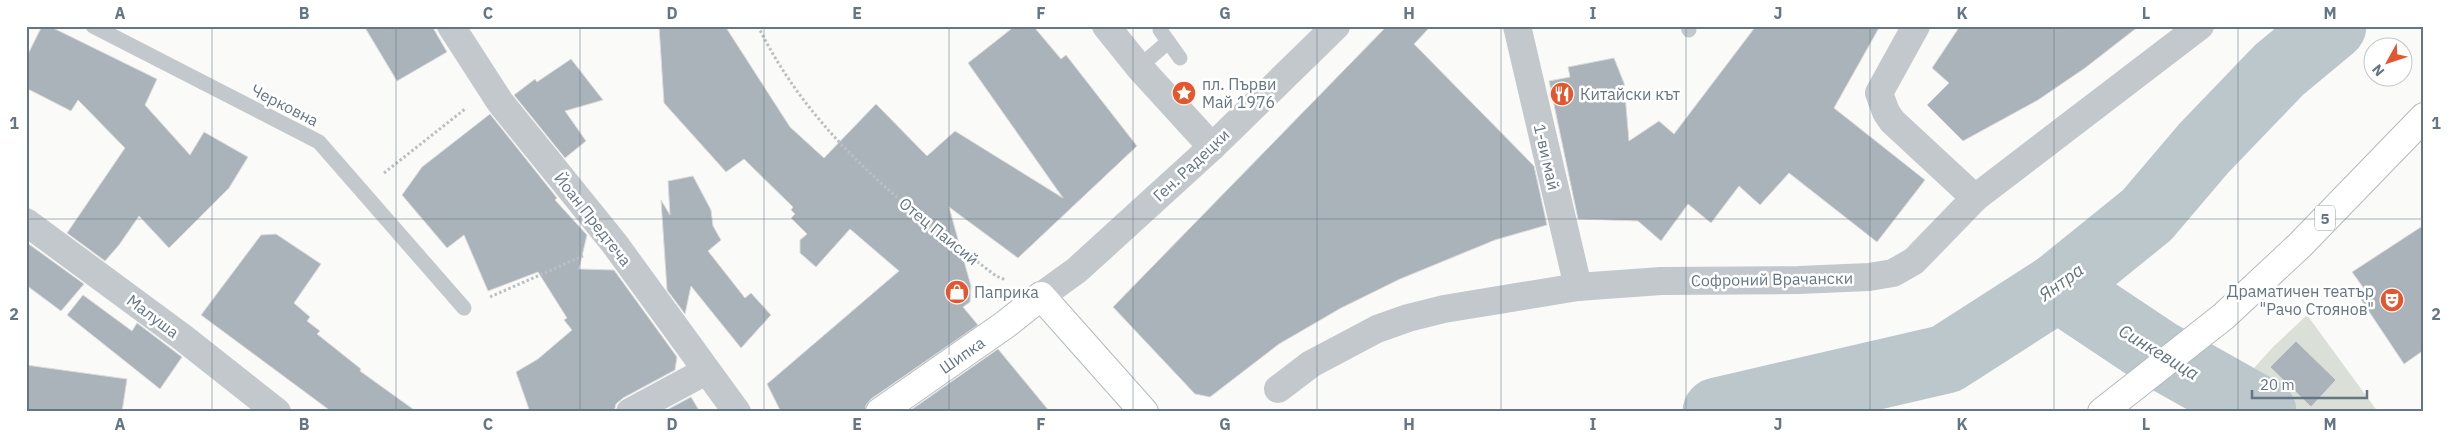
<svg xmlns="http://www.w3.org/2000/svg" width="2450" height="438" font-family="'IBM Plex Sans',sans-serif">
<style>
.green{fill:#dadfd7}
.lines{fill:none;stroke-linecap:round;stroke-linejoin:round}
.river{stroke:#bbc7cb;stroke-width:69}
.building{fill:#aab3b9;stroke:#dcdcda}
.secondary-casing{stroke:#b3babf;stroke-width:30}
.primary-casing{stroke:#b5babe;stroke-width:30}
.path{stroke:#bbbfc2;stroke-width:3;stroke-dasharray:2.5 2.5;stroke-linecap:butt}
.lane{stroke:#c3c8cc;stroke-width:15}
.street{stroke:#c3c8cc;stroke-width:28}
.secondary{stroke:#fff;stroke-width:28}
.primary{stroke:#fff;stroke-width:28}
.grid{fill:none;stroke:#657683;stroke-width:1;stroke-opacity:0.55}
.labels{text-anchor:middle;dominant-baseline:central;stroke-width:5;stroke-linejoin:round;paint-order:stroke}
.shield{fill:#fff;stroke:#939fa8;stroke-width:1}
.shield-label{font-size:15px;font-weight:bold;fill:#657683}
.poi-label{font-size:16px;fill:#657683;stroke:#fff;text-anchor:start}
.street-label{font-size:16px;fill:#657683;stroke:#fff}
.water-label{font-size:18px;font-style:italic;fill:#60757c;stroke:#fff}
.neatline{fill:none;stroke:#657683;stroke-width:2}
.grid-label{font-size:16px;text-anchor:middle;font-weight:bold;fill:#657683}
</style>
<rect width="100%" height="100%" fill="#fafaf8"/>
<path class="green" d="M2307,315L2378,412H2214L2273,347Z"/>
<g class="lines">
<g class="river">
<path d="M2058,287L2157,353L2262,412"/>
<path d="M1717,412L1946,359L2058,287L2147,215L2204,148L2279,70L2332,26"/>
</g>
</g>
<g class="building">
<path d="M42,26H49L157,79L145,105L190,155L204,132L248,157L229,188L169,248L139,216L119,245L105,261L67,233L125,148L78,100L71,111L26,88V58Z"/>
<path d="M364,26H432L447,52L397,81Z"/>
<path d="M659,26H725L790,127L824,158L876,104L927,156L955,131L1063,198L968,63L1015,26L1034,27L1061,59L1066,55L1137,146L1018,258L949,207L971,286L970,302L963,307L978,325L871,399L866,405L865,412H781L767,384L899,271L850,229L816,267L800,253V240L807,234L791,218L795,214L791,210L793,207L744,159L726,172L664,103Z"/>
<path d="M1387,26H1431L1414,44L1534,166L1547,225L1495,240L1400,279L1341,308L1279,344L1210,397L1195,394L1113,307Z"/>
<path d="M1756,26H1880L1834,108L1925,180L1877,242L1789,173L1760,205L1739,186L1711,223L1688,204L1661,241L1638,221L1578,219L1549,81L1570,77L1568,67L1614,58L1624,83L1629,141L1659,121L1674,134Z"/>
<path d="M1960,26H2139L2085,68L2038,100L1963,141L1927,105L1949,83L1932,68Z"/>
<path d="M571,59L603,100L565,111L586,141L565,158L514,95L535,79L537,82Z"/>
<path d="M490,114L557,198L555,200L587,235L579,269L614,270L677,357L675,370L623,398L616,404L614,412H530L516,372L538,359L572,330L564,320L567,318L538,272L488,291L464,235L447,248L402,195L422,167Z"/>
<path d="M693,176L711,210L713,226L721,240L708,251L745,298L751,293L771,315L741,348L691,286L685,314L667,290L661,200L670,215L668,181Z"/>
<path d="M2424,225V350L2404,364L2358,295L2365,290L2352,272Z"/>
<path d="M276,234L321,264L294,303L310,317L307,321L320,331L317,334L361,369L360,371L417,412H332L201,315L261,235Z"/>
<path d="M26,242L84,284L61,311L26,285Z"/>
<path d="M83,295L132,331L137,323L182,357L160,389L67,315Z"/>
<path d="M2296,341L2336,380L2311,407L2270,367Z"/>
<path d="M998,349L1050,412H908Z"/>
<path d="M26,365L127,379L122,412H26Z"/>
<path d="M691,397L700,412H663Z"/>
</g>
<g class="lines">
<g class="secondary-casing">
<path id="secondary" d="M880,412L1006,324L1041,296L1144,412"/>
</g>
<g class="primary-casing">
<path id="primary" d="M2102,412L2224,316L2300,245L2424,117"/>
</g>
<g class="path">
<path d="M758,26C812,136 901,203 996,276L1006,280"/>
<path d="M384,173L465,109"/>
<path d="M490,297L583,256"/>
</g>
<g class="lane">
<path d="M93,26L319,142L464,308"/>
<path d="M1688,26L1689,30"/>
<path d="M1160,30L1180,58"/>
<path d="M1139,67L1168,42"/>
</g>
<g class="street">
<path d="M451,26L500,102L614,243L737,412"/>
<path d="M1106,26L1139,67L1212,147"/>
<path d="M1517,26L1578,287"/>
<path d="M1916,26L1879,93L1886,112L1892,121L1975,198"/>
<path d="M26,222L182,337L277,412"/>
<path d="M1041,296L1077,270L1212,147L1336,26"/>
<path d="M1278,389L1311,364L1377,329L1408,318L1444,309L1578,287L1661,281L1799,280L1869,277L1893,273L1914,261L1975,198L2200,26"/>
<path d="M630,412L706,371"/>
</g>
<use href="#secondary" class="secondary"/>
<use href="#primary" class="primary"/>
</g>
<path class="grid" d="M212,26V412M396,26V412M580,26V412M764,26V412M949,26V412M1133,26V412M1317,26V412M1501,26V412M1686,26V412M1870,26V412M2054,26V412M2238,26V412M26,219H2424"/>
<defs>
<g id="sight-disc" transform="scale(1.25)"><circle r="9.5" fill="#e4572e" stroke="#fff"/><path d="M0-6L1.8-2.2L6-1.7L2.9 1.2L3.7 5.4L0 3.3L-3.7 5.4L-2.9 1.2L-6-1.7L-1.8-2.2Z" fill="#fff"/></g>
<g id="restaurant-disc" transform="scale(1.25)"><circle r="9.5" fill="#e4572e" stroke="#fff"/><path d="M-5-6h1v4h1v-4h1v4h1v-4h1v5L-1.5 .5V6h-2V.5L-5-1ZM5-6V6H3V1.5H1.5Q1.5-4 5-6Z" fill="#fff"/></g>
<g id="shop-disc" transform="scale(1.25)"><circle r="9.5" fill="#e4572e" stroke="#fff"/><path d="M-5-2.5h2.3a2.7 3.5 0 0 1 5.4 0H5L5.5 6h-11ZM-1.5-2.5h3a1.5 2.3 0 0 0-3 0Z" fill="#fff"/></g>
<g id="theatre-disc" transform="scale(1.25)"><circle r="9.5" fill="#e4572e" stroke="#fff"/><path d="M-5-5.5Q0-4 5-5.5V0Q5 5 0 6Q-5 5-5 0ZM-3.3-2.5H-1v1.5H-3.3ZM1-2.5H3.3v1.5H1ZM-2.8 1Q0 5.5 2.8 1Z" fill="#fff"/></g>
</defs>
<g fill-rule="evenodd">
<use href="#sight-disc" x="1184" y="93"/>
<use href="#restaurant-disc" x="1562" y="94"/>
<use href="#shop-disc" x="957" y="292"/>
<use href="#theatre-disc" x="2392" y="300"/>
</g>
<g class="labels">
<rect class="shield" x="2315" y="205.5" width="20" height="25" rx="4"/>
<g class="shield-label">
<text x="2325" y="218">5</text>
</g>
<g class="poi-label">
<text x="1202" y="84">пл. Първи<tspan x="1202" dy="18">Май 1976</tspan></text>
<text x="1580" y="94">Китайски кът</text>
<text x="2374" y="291" text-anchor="end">Драматичен театър<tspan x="2374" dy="18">"Рачо Стоянов"</tspan></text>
<text x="974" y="292">Паприка</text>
</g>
<g class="street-label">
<text transform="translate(285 105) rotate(27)">Черковна</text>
<text transform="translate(1547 157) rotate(77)">1-ви май</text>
<text transform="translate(1191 165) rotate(-43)">Ген. Радецки</text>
<text transform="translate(593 219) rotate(52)">Йоан Предтеча</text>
<text transform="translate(939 231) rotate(39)">Отец Паисий</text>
<text transform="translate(1772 279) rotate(-1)">Софроний Врачански</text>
<text transform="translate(153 316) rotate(37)">Малуша</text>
<text transform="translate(962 355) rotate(-35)">Шипка</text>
</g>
<g class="water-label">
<text transform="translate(2061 282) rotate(-36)">Янтра</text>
<text transform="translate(2159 352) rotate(31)">Синкевица</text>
</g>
</g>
<rect width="2450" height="438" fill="none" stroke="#ffffff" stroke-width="55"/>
<g transform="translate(2388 62) rotate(230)"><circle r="24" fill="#ffffff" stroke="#c1c8cd"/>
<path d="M0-4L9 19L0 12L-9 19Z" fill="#e4572e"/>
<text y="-8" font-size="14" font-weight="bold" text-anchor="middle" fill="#657683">N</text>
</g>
<path d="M2252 390v8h115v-8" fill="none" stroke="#657683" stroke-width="2.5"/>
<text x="2260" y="390" font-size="15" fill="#657683" stroke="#ffffff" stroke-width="4" paint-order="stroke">20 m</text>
<rect x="28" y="28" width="2394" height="382" class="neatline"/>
<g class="grid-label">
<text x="120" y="19">A</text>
<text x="304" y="19">B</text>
<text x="488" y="19">C</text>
<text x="672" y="19">D</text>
<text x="857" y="19">E</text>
<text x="1041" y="19">F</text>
<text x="1225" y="19">G</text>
<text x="1409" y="19">H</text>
<text x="1593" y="19">I</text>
<text x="1778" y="19">J</text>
<text x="1962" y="19">K</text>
<text x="2146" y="19">L</text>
<text x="2330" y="19">M</text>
<text x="14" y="129">1</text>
<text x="2436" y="129">1</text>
<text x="14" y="320">2</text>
<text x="2436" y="320">2</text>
<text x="120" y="430">A</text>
<text x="304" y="430">B</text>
<text x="488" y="430">C</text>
<text x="672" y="430">D</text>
<text x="857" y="430">E</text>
<text x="1041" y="430">F</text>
<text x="1225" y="430">G</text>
<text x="1409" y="430">H</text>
<text x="1593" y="430">I</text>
<text x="1778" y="430">J</text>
<text x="1962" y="430">K</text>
<text x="2146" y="430">L</text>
<text x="2330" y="430">M</text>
</g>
</svg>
